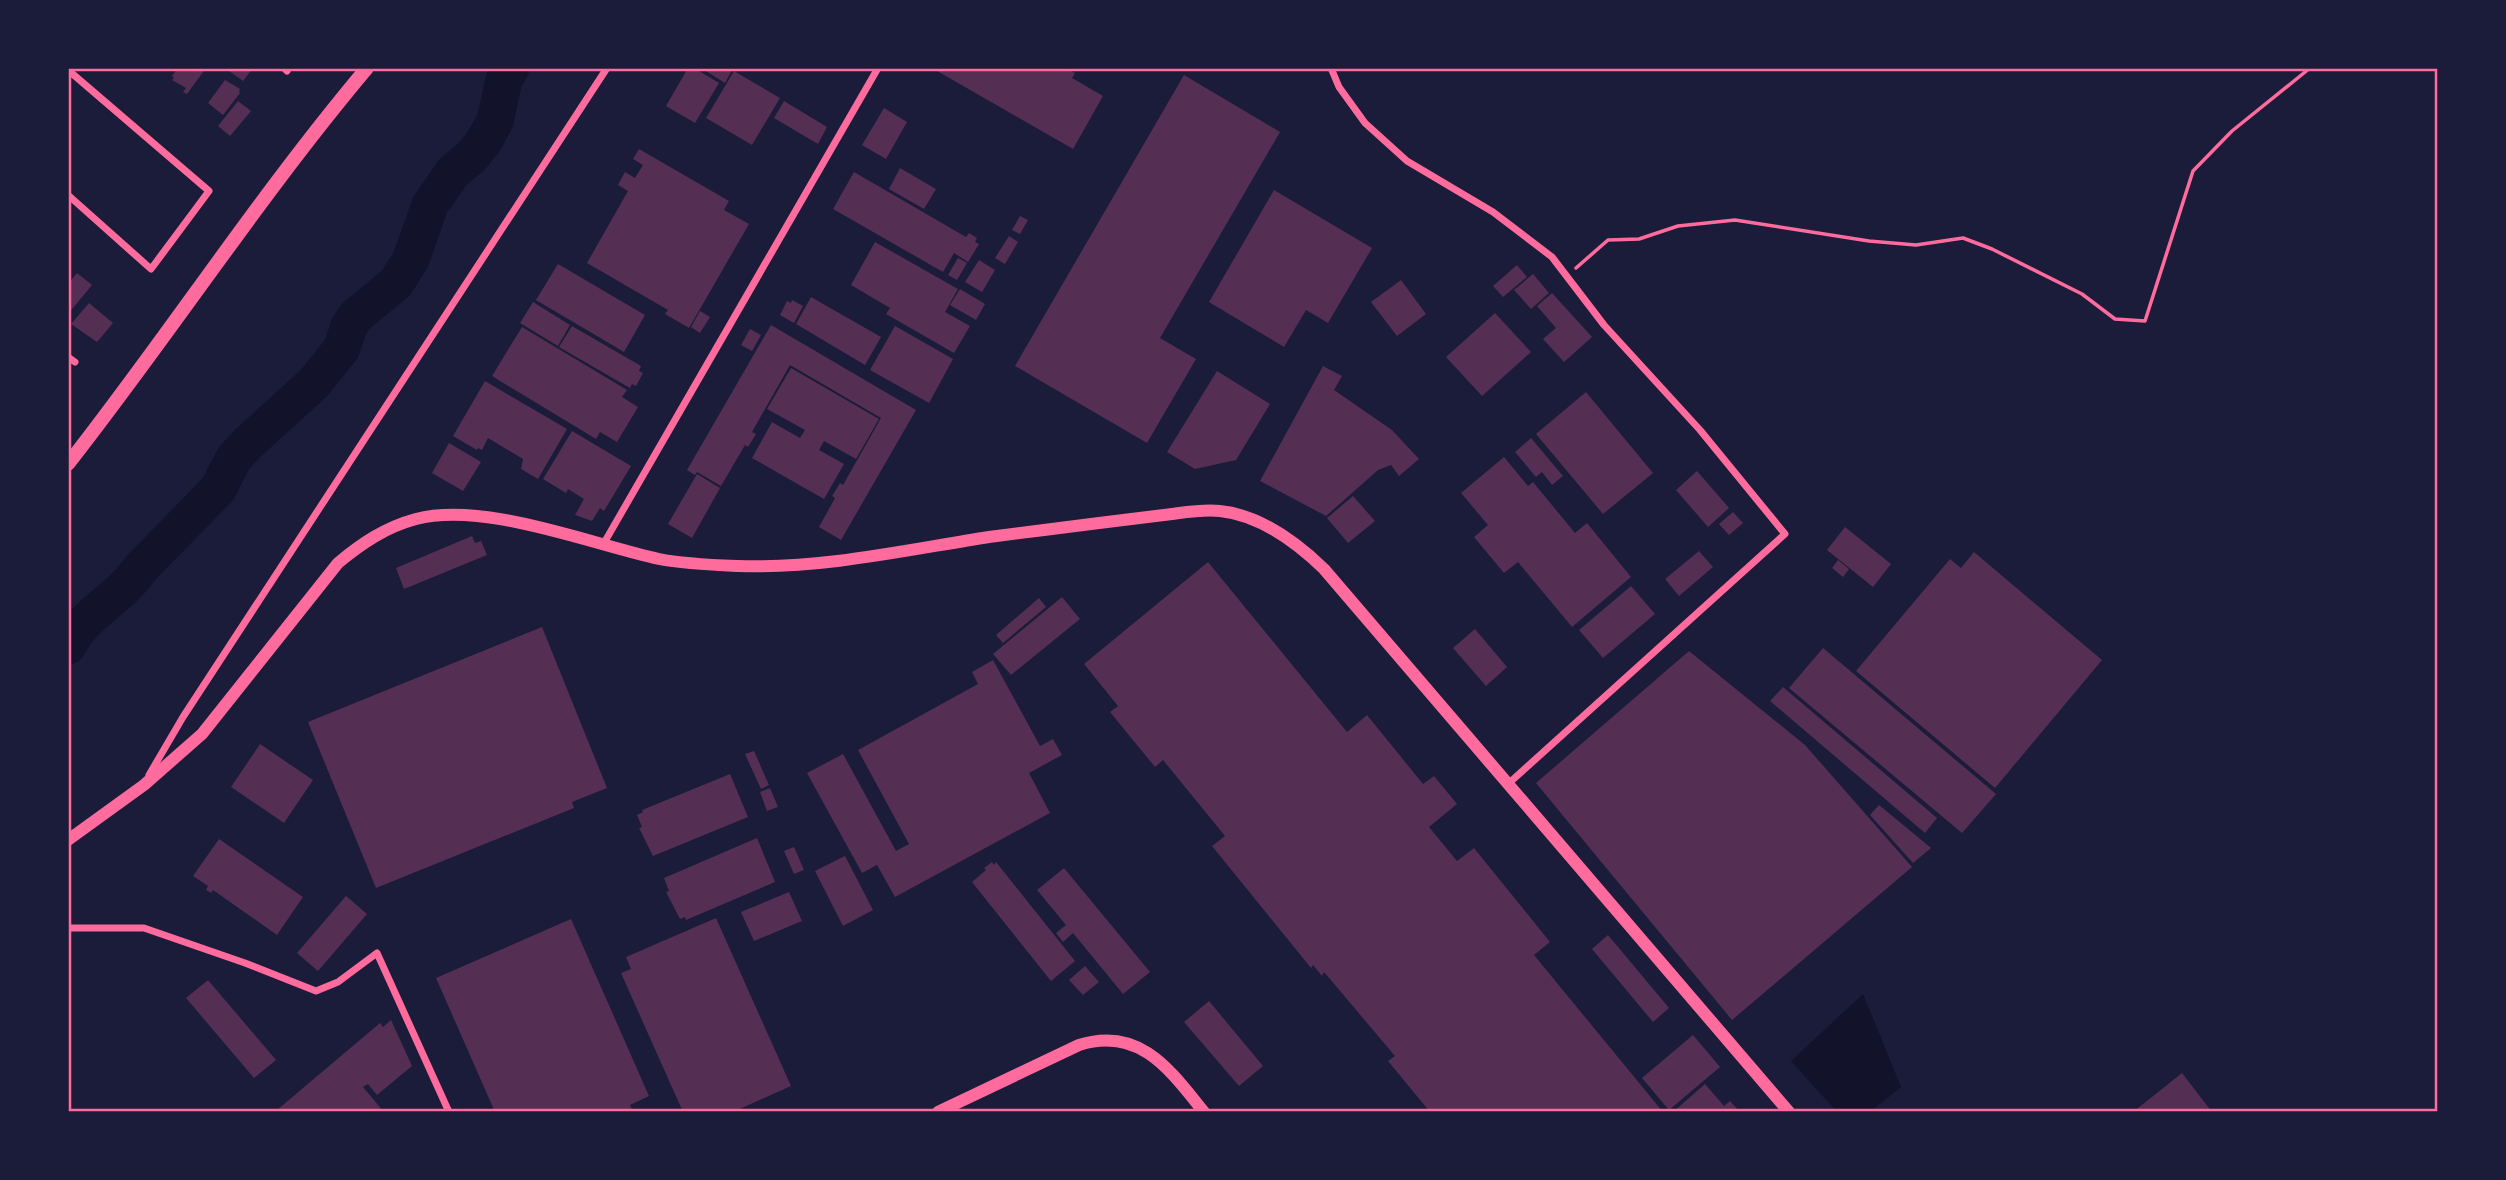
<svg xmlns="http://www.w3.org/2000/svg" width="2506" height="1180" font-family="'Space Grotesk',sans-serif">
<style>
.water{fill:#12122b}
.lines{fill:none;stroke-linecap:round;stroke-linejoin:round}
.river{stroke:#12122b;stroke-width:37}
.building{fill:#542f53}
.path{stroke:#ff6b9d;stroke-width:3.5}
.minor{stroke:#ff6b9d;stroke-width:7}
.tertiary{stroke:#ff6b9d;stroke-width:12}
.secondary{stroke:#ff6b9d;stroke-width:14}
.neatline{fill:none;stroke:#ff6b9d;stroke-width:2.5}
</style>
<rect width="100%" height="100%" fill="#1b1b3a"/>
<path class="water" d="M1863,994L1901,1087L1870,1112H1837L1791,1061Z"/>
<g class="lines">
<path class="river" d="M68,646C84,613 120,599 140,569L218,489L234,458L248,443L314,383L342,348L349,326L356,316L396,283L411,259L430,205L453,172L472,156L484,141L495,121L504,80L511,68"/>
</g>
<g class="building">
<path d="M178,68H206L187,94L183,92L186,88L172,80L174,78L172,76Z"/>
<path d="M225,68H253L243,81Z"/>
<path d="M688,68H694L719,83L695,123L666,106Z"/>
<path d="M701,68H733L725,83Z"/>
<path d="M932,68H1066L1075,73L1072,78L1103,96L1073,149Z"/>
<path d="M734,71L780,98L752,145L706,118Z"/>
<path d="M1184,75L1280,132L1160,338L1196,359L1147,443L1015,366Z"/>
<path d="M225,80L240,89L239,91L240,93L223,115L208,103Z"/>
<path d="M238,101L251,111L230,136L218,126Z"/>
<path d="M784,101L827,127L818,144L774,118Z"/>
<path d="M884,108L907,122L886,159L862,145Z"/>
<path d="M639,149L729,201L724,210L749,224L689,328L665,314L668,310L587,263L628,191L618,185L625,172L635,178L643,165L633,159Z"/>
<path d="M900,168L936,189L924,209L889,189Z"/>
<path d="M854,172L966,237L969,233L977,238L975,242L979,244L968,262L954,253L943,272L833,209Z"/>
<path d="M1274,190L1372,248L1328,323L1306,310L1284,347L1209,302Z"/>
<path d="M1020,216L1028,220L1020,234L1012,230Z"/>
<path d="M1009,236L1018,242L1005,264L995,258Z"/>
<path d="M875,242L958,289L945,312L970,326L954,353L886,314L890,308L851,285Z"/>
<path d="M958,258L967,263L957,280L948,275Z"/>
<path d="M979,260L995,270L982,292L965,282Z"/>
<path d="M558,264L645,315L624,352L536,300Z"/>
<path d="M1517,265L1527,277L1503,297L1493,286Z"/>
<path d="M77,273L92,285L68,314V284Z"/>
<path d="M1533,274L1549,293L1531,309L1514,290Z"/>
<path d="M1401,280L1426,314L1397,336L1371,302Z"/>
<path d="M960,289L985,304L976,320L950,305Z"/>
<path d="M1552,293L1592,337L1564,362L1543,339L1556,328L1537,306Z"/>
<path d="M811,297L881,337L865,365L796,324Z"/>
<path d="M792,300L803,306L794,323L780,315L787,301L791,303Z"/>
<path d="M533,302L570,325L558,346L520,323Z"/>
<path d="M89,303L113,323L97,342L71,324Z"/>
<path d="M700,311L710,317L700,333L691,327Z"/>
<path d="M1495,313L1531,352L1482,396L1446,357Z"/>
<path d="M771,325L916,410L841,540L819,527L835,498L832,496L840,483L843,485L881,418L790,365L752,432L756,434L748,447L745,445L721,486L697,472L695,475L687,470Z"/>
<path d="M572,326L641,366L639,371L643,373L636,386L632,384L630,388L559,347Z"/>
<path d="M895,326L953,359L929,403L870,370Z"/>
<path d="M522,327L627,390L622,397L638,407L617,442L600,432L596,439L492,376Z"/>
<path d="M750,329L761,335L752,351L741,345Z"/>
<path d="M1323,366L1342,376L1334,390L1392,430L1419,459L1399,476L1391,465L1378,470L1326,516L1260,481Z"/>
<path d="M791,368L879,419L856,459L824,441L819,450L844,464L824,499L752,458L772,422L800,438L805,430L767,409Z"/>
<path d="M1217,371L1270,404L1236,460L1195,469L1167,452Z"/>
<path d="M485,381L567,429L538,479L521,469L523,459L488,438L482,450L478,448L477,450L453,436Z"/>
<path d="M1586,392L1653,473L1603,514L1536,434Z"/>
<path d="M572,431L631,466L604,511L600,508L592,521L575,515L584,499L568,489L566,493L543,479Z"/>
<path d="M1531,438L1563,476L1552,485L1542,472L1536,477L1515,452Z"/>
<path d="M449,443L481,462L463,491L432,473Z"/>
<path d="M1504,457L1528,486L1533,482L1575,533L1587,523L1631,577L1572,627L1518,562L1504,573L1474,537L1488,525L1461,493Z"/>
<path d="M1697,471L1729,508L1708,527L1676,490Z"/>
<path d="M697,474L720,488L692,538L668,524Z"/>
<path d="M1353,496L1375,521L1348,543L1327,518Z"/>
<path d="M1733,512L1743,523L1729,535L1719,524Z"/>
<path d="M1845,527L1891,564L1873,587L1827,550Z"/>
<path d="M472,536L475,543L481,541L487,555L404,589L396,568Z"/>
<path d="M1699,551L1713,567L1679,596L1665,579Z"/>
<path d="M1974,552L2102,660L1995,788L1856,671L1950,559L1961,568Z"/>
<path d="M1838,560L1849,569L1843,577L1832,568Z"/>
<path d="M1208,562L1347,732L1367,715L1423,784L1434,776L1457,804L1429,827L1457,861L1474,848L1550,942L1534,955L1663,1112H1430L1388,1061L1395,1056L1324,972L1322,976L1313,965L1311,968L1212,846L1225,836L1163,760L1155,767L1110,712L1118,706L1084,664Z"/>
<path d="M1631,586L1655,614L1603,658L1579,630Z"/>
<path d="M1062,597L1080,619L1011,675L993,654Z"/>
<path d="M1039,598L1046,607L1003,643L996,635Z"/>
<path d="M542,627L607,788L572,802L574,808L376,888L308,722Z"/>
<path d="M1475,629L1507,667L1486,686L1453,648Z"/>
<path d="M1823,648L1996,794L1962,833L1789,688Z"/>
<path d="M1689,651L1805,745L1912,867L1732,1020L1536,783Z"/>
<path d="M993,660L1040,746L1053,739L1062,755L1029,773L1050,813L895,897L877,865L862,873L807,773L843,754L896,851L909,844L858,750L978,684L972,672Z"/>
<path d="M1783,687L1937,818L1925,833L1770,701Z"/>
<path d="M260,744L313,780L284,823L231,787Z"/>
<path d="M754,751L769,785L761,789L745,754Z"/>
<path d="M730,774L748,817L653,856L639,828L642,827L637,815L643,812L642,810Z"/>
<path d="M770,788L778,807L767,811L760,792Z"/>
<path d="M1879,805L1931,848L1913,863L1870,815Z"/>
<path d="M757,838L775,882L686,920L685,917L680,919L666,892L669,891L664,878Z"/>
<path d="M219,839L303,897L277,935L213,890L211,893L206,890L208,886L193,876Z"/>
<path d="M794,847L804,870L794,874L784,851Z"/>
<path d="M845,856L873,910L843,926L815,871Z"/>
<path d="M992,862L994,865L996,862L1075,961L1051,981L972,882L986,870L984,868Z"/>
<path d="M1064,868L1150,972L1123,994L1073,933L1063,942L1056,933L1066,925L1037,890Z"/>
<path d="M789,892L802,921L754,941L741,912Z"/>
<path d="M346,896L367,914L318,971L297,953Z"/>
<path d="M716,918L791,1086L733,1112H683L621,973L631,969L626,957Z"/>
<path d="M571,919L649,1096L630,1105L633,1112H495L436,978Z"/>
<path d="M1608,935L1669,1008L1653,1022L1592,949Z"/>
<path d="M1085,966L1099,982L1083,995L1069,980Z"/>
<path d="M208,980L276,1060L254,1078L186,998Z"/>
<path d="M1209,1001L1263,1066L1239,1086L1184,1022Z"/>
<path d="M391,1020L412,1066L377,1095L368,1084L363,1087L384,1112L277,1110L380,1023L383,1027Z"/>
<path d="M1693,1035L1720,1067L1669,1110L1642,1078Z"/>
<path d="M2182,1073L2212,1112H2133Z"/>
<path d="M1705,1084L1724,1106L1730,1101L1740,1112H1673Z"/>
</g>
<g class="lines">
<path class="path" d="M1576,268L1608,240L1639,239L1678,226L1735,220L1869,241L1916,245L1963,238L1992,249L2082,294L2115,319L2145,321L2193,171L2232,131L2310,68"/>
<g class="minor">
<path d="M284,68L287,71"/>
<path d="M1331,68L1339,87L1365,123L1407,161L1493,212L1552,257L1604,325L1700,430L1785,534L1508,784"/>
<path d="M68,70L209,191L151,269L68,195"/>
<path d="M68,357L75,362"/>
<path d="M604,543L878,68"/>
<path d="M149,775L183,717L607,68"/>
<path d="M68,928H144L245,963L316,991L338,982L377,953L449,1112"/>
</g>
<g class="tertiary">
<path d="M68,840L144,785L202,734L338,563C362,543 386,527 416,519C484,501 590,544 659,559C684,564 712,565 738,566C822,569 906,550 989,537C1026,532 1062,528 1099,523C1123,520 1148,517 1172,514C1187,512 1205,509 1220,511C1260,515 1296,542 1324,569L1789,1112"/>
<path d="M938,1112L1079,1045C1140,1026 1170,1070 1204,1112"/>
</g>
<path class="secondary" d="M68,464C170,334 260,195 367,68"/>
</g>
<rect width="2506" height="1180" fill="none" stroke="#1b1b3a" stroke-width="140"/>
<rect x="70" y="70" width="2366" height="1040" class="neatline"/>
</svg>
